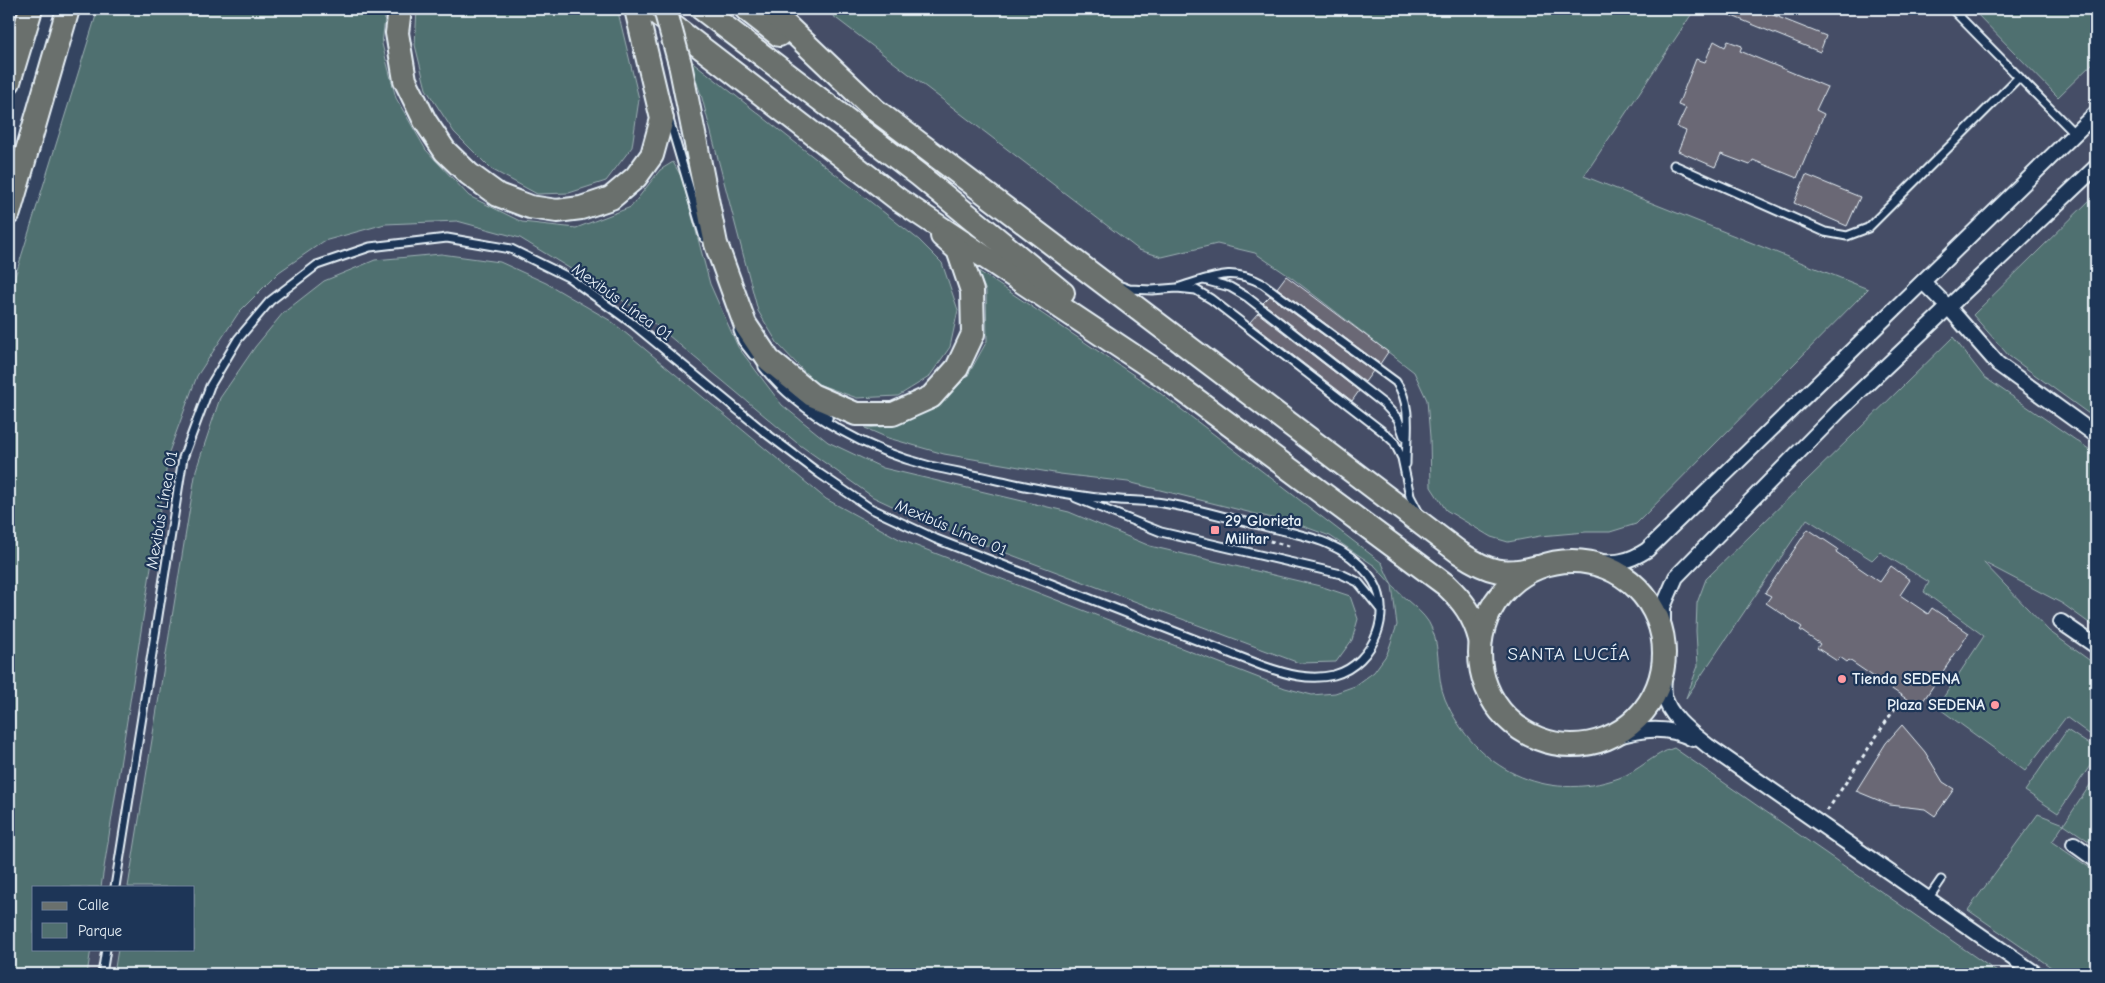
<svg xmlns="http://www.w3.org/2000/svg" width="2105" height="983" font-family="'Comic Neue',sans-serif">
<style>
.built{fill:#444e66;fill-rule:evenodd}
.green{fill:#506f6f;stroke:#9cb0b4}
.building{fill:#6a6774;stroke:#e8f1f8}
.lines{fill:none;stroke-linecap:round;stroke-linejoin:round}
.lane-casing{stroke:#e8f1f8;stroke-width:11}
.street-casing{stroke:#e8f1f8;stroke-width:18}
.primary-casing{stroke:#e8f1f8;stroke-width:26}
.path{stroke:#e8f1f8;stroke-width:3;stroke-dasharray:4 4;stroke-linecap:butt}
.lane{stroke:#1d3557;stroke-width:7}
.street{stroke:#1d3557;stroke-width:14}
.primary{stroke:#6a706d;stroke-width:22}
.primary-bridge-casing{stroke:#e8f1f8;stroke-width:26;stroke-linecap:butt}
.primary-bridge{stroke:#6a706d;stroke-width:22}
.poi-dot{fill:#ff9aa2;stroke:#1d3557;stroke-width:2}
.labels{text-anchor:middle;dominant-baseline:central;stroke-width:4.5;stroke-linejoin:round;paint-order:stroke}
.street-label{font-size:16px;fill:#e8f1f8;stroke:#1d3557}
.poi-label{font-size:16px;font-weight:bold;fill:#e8f1f8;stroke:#1d3557;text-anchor:start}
.quarter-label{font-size:19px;letter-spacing:1px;fill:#e8f1f8;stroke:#1d3557}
</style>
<rect width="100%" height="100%" fill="#344460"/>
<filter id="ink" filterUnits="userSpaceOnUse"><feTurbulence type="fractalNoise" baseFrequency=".02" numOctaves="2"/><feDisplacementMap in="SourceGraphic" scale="10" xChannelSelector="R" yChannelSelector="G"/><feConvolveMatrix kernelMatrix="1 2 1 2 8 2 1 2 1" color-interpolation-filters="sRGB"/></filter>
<g filter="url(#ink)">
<path class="built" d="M98,9H2096V974H9ZM34,887H194V949H34Z"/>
<g class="green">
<path d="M98,9H386L382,44L396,98L426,150L469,196L522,222L576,228L631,207L660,170L673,162L682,178L710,284L738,347L782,405L828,442L883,468L1069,512L1150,546L1320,586L1350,596L1358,619L1352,640L1336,662L1299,663L937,527L873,497L797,443L638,310L520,238L457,221L385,224L324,241L279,272L239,312L197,376L169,452L101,887H34V949H91L87,974H9V296Z"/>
<path d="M417,9H614L618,12L639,99L632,147L606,181L569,193L537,194L491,169L454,132L426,89L415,45Z"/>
<path d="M824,9H1695L1584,176L1868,289L1636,524L1610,532H1586L1540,536L1508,542L1491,537L1446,510L1431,487L1430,437L1427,400L1414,372L1292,278L1255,253L1217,244L1162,257L1139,250Z"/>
<path d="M1972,9H2096V60L2058,97Z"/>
<path d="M689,59L919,240L942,263L958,310L950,347L929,377L898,396L857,398L815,383L778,344L758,311L702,98Z"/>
<path d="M2096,194V419L2009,356L1973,315Z"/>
<path d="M441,254L500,262L546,283L611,321L826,499L901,540L1285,688L1312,695L1335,693L1355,686L1374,672L1387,654L1397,625L1392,585L1375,566L1330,536L1300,525L1128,482L1060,474L944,454L888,438L865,428L893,426L936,407L967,377L987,341L986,291L977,270L1156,390L1382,563C1385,570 1388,578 1392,584C1402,600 1425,610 1432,629C1441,651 1436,677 1445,699C1475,769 1546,804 1619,778C1639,771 1653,754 1674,748L2000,974H114L118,949H194V887H128L196,470L220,398L255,347L283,313L324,281L375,260Z"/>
<path d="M1953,337L1984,377L2096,454V628L2063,604L1983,562L2049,631L2096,665V739L2066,717L2025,771L1937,707L1984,636L1924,592L1929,582L1880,552L1872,560L1807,519L1686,698L1698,666L1696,631L1697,603L1706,579Z"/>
<path d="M2067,730L2096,749V757L2058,813L2025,791Z"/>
<path d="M2096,776V846L2064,824L2052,842L2096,872V974H2061L1968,910L2038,814L2064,824Z"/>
</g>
<g class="building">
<path d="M1715,9H1758L1826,36L1820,52Z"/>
<path d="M1714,41L1725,47L1728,41L1742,46L1740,51L1827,87L1816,110L1824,114L1797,178L1753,160L1750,165L1721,154L1715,167L1678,151L1686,131L1677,127L1686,108L1678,105L1696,59L1705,62Z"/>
<path d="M1806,175L1860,197L1847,226L1794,203Z"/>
<path d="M1286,276L1388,352L1380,364L1277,288Z"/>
<path d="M1270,296L1373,371L1365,382L1263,303Z"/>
<path d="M1258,313L1359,391L1352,401L1250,322Z"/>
<path d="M1808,529L1838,549L1836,552L1880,582L1891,566L1910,580L1900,595L1928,614L1932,608L1969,633L1923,701L1921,700L1917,706L1849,660L1847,662L1840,657L1837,661L1817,648L1820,644L1800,630L1802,627L1766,603L1771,596L1765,593Z"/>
<path d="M1902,725L1925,752L1943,782L1954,789L1935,816L1925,809L1890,805L1856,791L1886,743Z"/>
</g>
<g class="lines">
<g class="lane-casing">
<g id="lane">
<path d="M1952,9L2075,134"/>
<path d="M669,119L704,238"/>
<path d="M1674,165L1825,232L1847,236L1868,228L2019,77"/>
<path d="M1204,280L1230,287L1247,297L1384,404L1398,419L1404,436"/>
<path d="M1121,286L1129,289L1152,290L1177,288L1196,290L1211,299L1382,431L1394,442L1402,458L1410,496L1419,513"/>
<path d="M1180,287C1214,277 1230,266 1263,284L1396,382C1413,405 1406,436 1406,464"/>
<path d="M738,331L742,341L753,355"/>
<path d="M809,403L828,418"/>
<path d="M1076,498L1161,532L1341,574L1358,582L1381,610"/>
<path d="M115,887L183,458L210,386L238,339L270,301L317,265L370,247L447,238L511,249L568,277L633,324L767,434L820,474L870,508L936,539L1263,666C1286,674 1309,681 1334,675C1375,664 1396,608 1369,575C1341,539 1300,535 1259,525C1227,518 1195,508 1163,503C1149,501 1134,501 1120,500C1103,499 1086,497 1069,494C1045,491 1021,485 997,480C975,475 952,471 930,466C870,451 802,416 763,367"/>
<path d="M1928,899L1941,880"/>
<path d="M102,974L106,949"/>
</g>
</g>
<g class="street-casing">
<g id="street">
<path d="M1923,282L1949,308L1998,364L2096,435"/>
<path d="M1592,562C1616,563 1627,563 1647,550L2096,113"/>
<path d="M2061,622L2096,646"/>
<path d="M1663,639V607L1676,577L1839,411L2096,167"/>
<path d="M1663,667C1664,676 1663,686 1664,695C1669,717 1692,733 1708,746L2036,974"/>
<path d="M1599,741C1632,732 1660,722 1693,739"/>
<path d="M2074,844L2096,860"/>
</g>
</g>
<g class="primary-casing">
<g id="primary">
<path d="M400,9L397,33L405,80L425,121L445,151L469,174L498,195L530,207L557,211L581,208L611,198L636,177L652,155L662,119L636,9"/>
<path d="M651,9L899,200L1164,376L1446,585C1463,601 1474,616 1480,639"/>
<path d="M702,9L919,175L1063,293"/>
<path d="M746,9L779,35"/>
<path d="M769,9L874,109L1460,553C1488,572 1504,576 1537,567"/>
<path d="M680,64L716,244L745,324L769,360L812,395L856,414H893L931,397L957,368L973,334L972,291L958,250L942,236"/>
<path d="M9,82L31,9"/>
<path d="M9,213L68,9"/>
<circle cx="1572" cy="653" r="92"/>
</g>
</g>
<g class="path">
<path d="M1262,539L1293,547"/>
<path d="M1827,811L1899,702"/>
</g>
<use href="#lane" class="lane"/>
<use href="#street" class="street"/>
<use href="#primary" class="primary"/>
<g class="primary-bridge-casing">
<path id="primary-bridge" d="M665,9L680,64"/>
</g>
<use href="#primary-bridge" class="primary-bridge"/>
</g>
</g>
<g class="poi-dot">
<rect x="1210" y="525" width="10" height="10" rx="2.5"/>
<circle cx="1842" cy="679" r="5"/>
<circle cx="1995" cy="705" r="5"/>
</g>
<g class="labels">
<g class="street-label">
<text transform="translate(622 302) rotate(36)">Mexibús Línea 01</text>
<text transform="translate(162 510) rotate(-80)">Mexibús Línea 01</text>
<text transform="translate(951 528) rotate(23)">Mexibús Línea 01</text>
</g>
<g class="poi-label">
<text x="1225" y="521">29 Glorieta<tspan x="1225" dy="18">Militar</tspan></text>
<text x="1852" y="679">Tienda SEDENA</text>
<text x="1985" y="705" text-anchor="end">Plaza SEDENA</text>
</g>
<g class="quarter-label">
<text x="1569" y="654">SANTA LUCÍA</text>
</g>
</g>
<rect width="2105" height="983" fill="none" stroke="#1d3557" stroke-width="30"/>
<rect x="15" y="15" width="2075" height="953" fill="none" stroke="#e8f1f8" stroke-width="2" filter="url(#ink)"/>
<rect x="32" y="886" width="162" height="65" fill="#1d3557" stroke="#6e8097"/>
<rect x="42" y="902" width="25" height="8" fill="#6a706d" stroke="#6e8097"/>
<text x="78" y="910" font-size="15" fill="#e8f1f8">Calle</text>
<rect x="42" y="923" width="25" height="15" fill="#506f6f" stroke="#6e8097"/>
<text x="78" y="936" font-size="15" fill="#e8f1f8">Parque</text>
</svg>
